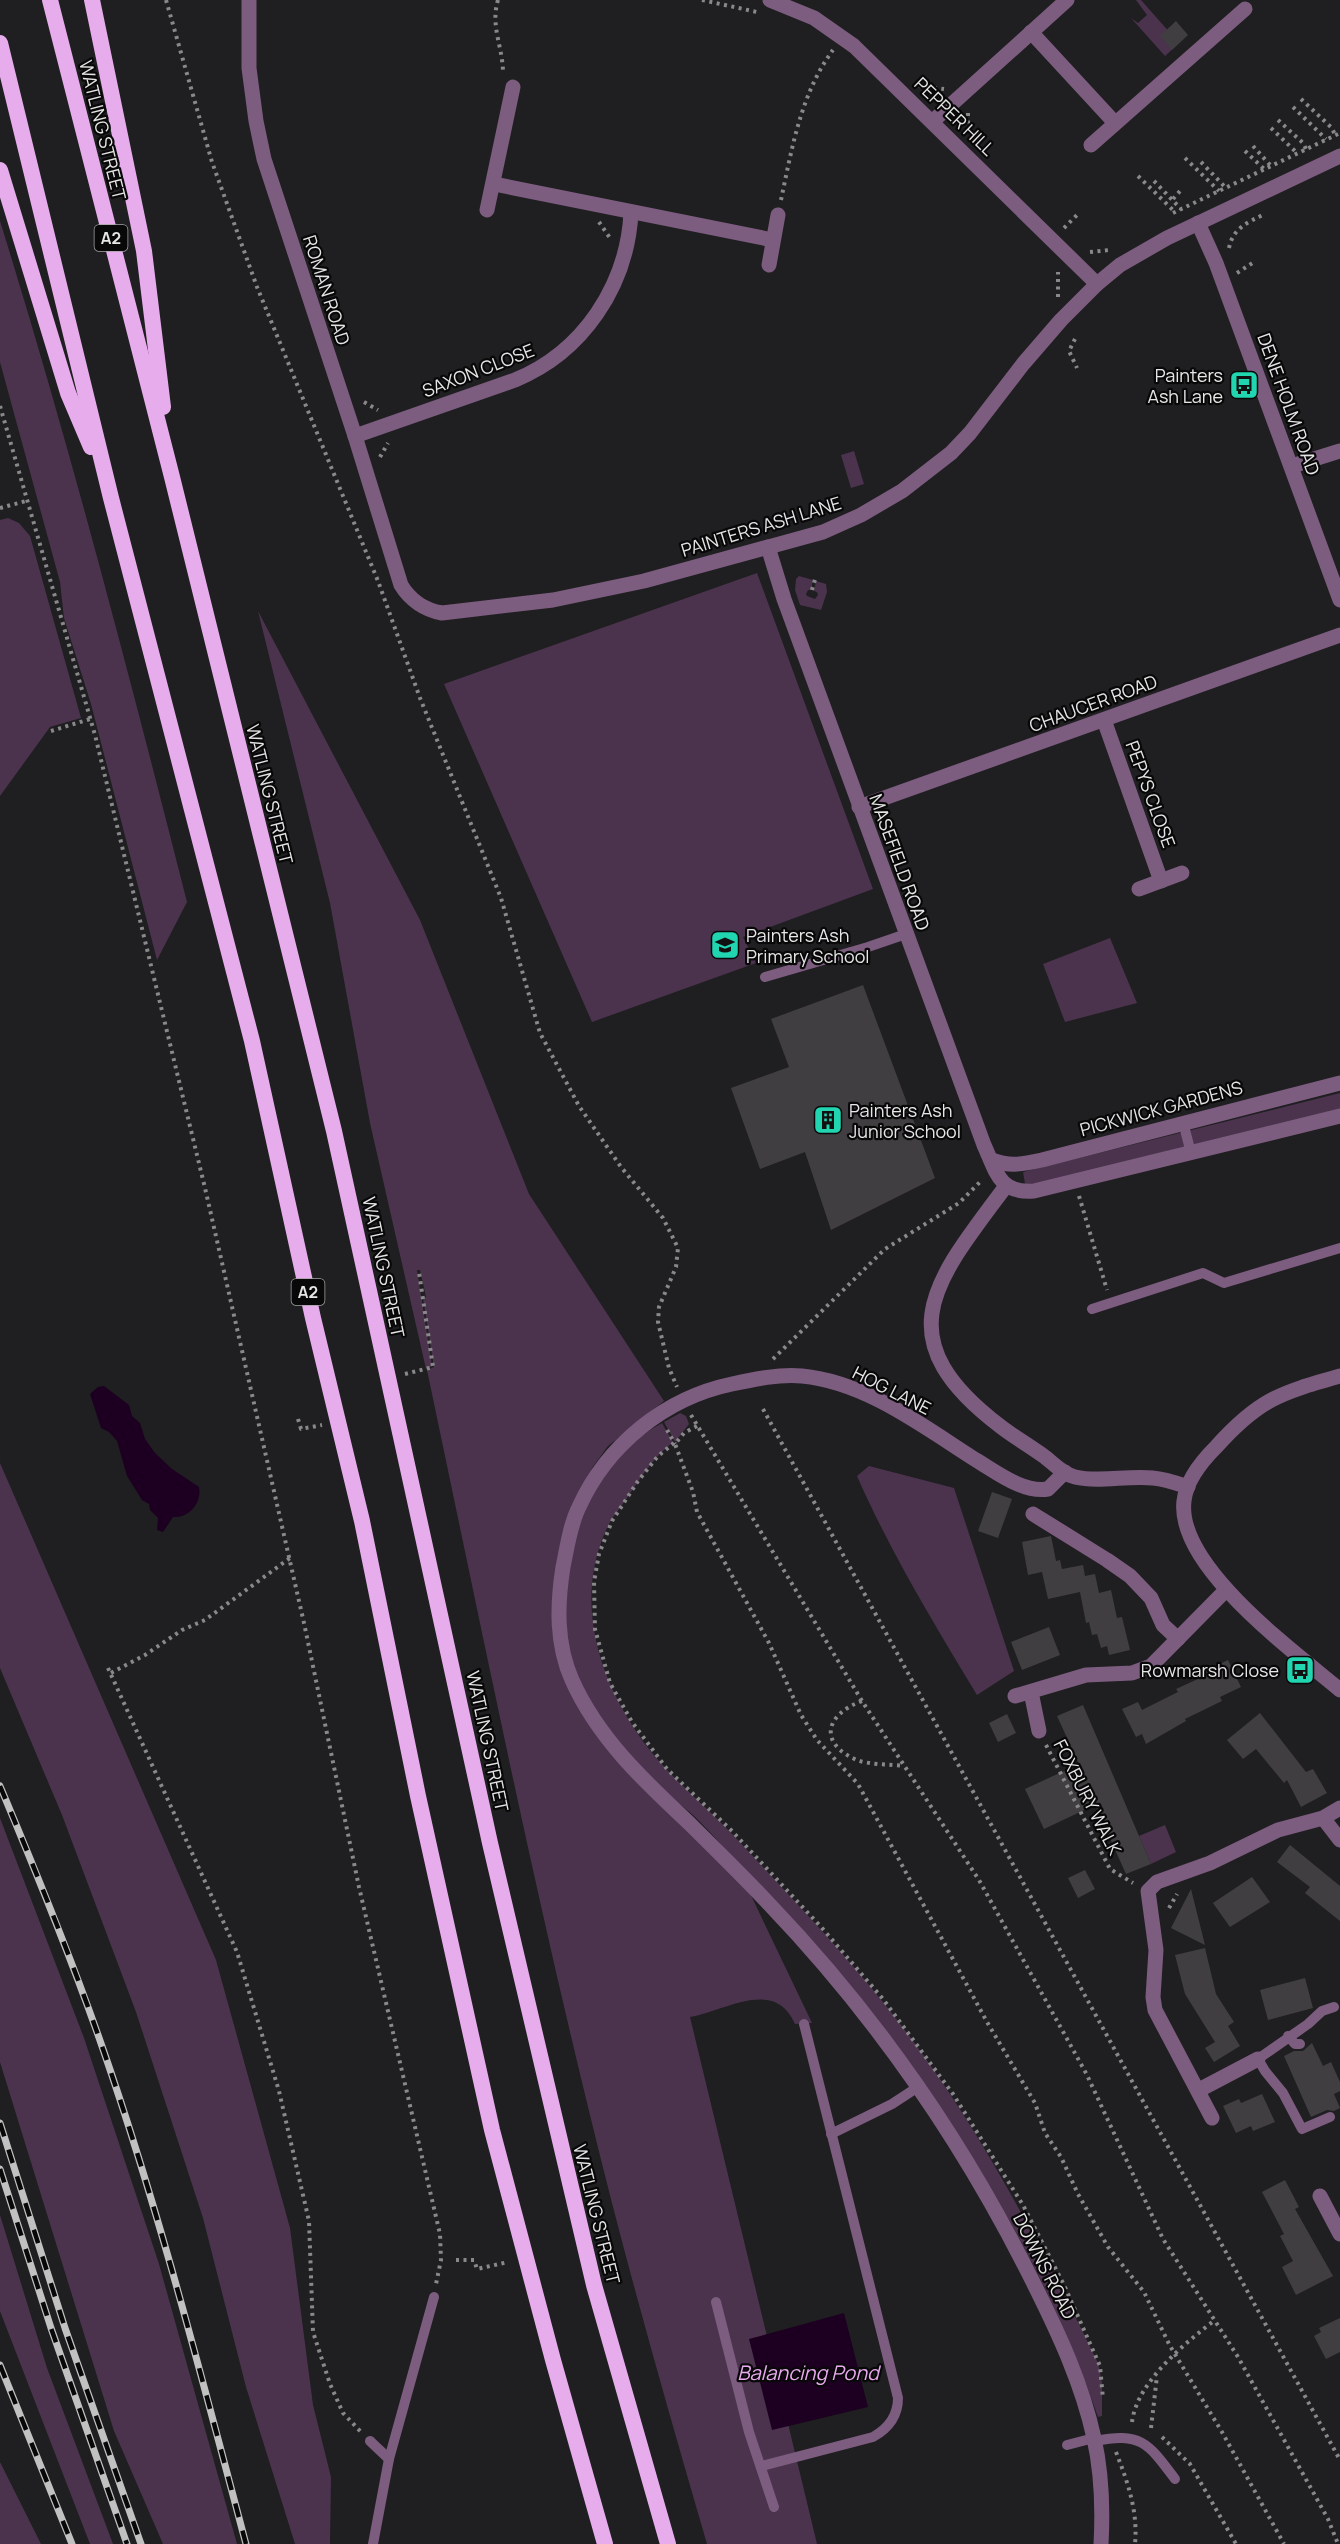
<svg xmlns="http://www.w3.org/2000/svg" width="1340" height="2544" font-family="Manrope,sans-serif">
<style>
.green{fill:#4b334e}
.water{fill:#1d0021}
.building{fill:#403e40}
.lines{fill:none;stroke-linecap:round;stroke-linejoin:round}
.path{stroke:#89888a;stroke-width:4;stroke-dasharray:3 4.5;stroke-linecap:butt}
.service{stroke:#7c5c7f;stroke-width:10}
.minor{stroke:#7c5c7f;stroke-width:15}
.trunk{stroke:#e6aceb;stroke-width:16}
.rail-casing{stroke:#c2c1c2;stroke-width:7}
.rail{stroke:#090809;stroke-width:4.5;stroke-dasharray:14;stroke-linecap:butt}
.labels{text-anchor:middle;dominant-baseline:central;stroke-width:4.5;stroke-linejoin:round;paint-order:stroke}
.shield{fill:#090809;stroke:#a4a3a4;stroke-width:1.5}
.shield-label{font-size:16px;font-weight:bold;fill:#e7e6e7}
.street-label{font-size:18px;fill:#e7e6e7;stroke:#090809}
.poi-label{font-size:18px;fill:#e7e6e7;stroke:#090809;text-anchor:end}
.water-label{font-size:20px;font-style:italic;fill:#eaaaf0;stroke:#090809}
</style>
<rect width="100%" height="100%" fill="#1f1e20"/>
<g class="green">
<path d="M1136,0H1141L1179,43L1165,56L1131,18L1138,23L1147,15Z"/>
<path d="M0,221C70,446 129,674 187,902L157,960L91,704L64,618L60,582L0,362Z"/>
<path d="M854,451L864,484L851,488L841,455Z"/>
<path d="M8,518L19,523L30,536L81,718L50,727L0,796V520Z"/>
<path d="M757,573L873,889L743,937L756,963L592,1022L444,684Z"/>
<path d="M799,576L813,580L811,590H808L806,594L807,596L815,599L818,595L817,592L814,591L816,581L826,584L827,592L821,610L800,605L795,590L796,579Z"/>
<path d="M258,611L420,920L529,1194L664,1401L608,1446L592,1468L579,1494L555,1604L577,1699L747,1887L812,2023L795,2024C774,1977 726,2011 690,2017L817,2544H707C665,2400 624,2256 589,2111C529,1866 479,1617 427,1370L434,1367L423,1298L426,1297L420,1270H417L432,1366L426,1369L370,1123L330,903Z"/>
<path d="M1110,938L1137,1003L1065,1022L1043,964Z"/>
<path d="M1340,1093V1112L1026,1189L1023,1172Z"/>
<path d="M680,1413L686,1416L689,1424L675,1442L664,1422Z"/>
<path d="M662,1423L673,1442C653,1458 641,1477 627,1498C620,1509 611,1518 606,1530C572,1606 602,1688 649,1749C675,1782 707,1807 735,1837C788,1894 843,1951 891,2012C976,2120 1038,2240 1098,2363L1102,2383V2416L1098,2417C1062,2311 1010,2214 949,2121C932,2095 916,2070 898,2046C856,1991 808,1942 762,1891C739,1866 717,1838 693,1815C682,1805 670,1798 660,1788C629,1760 596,1722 580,1683C543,1594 575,1470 662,1423Z"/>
<path d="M0,1463L216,1960L290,2228L313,2405L331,2477L330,2544H295L246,2387L203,2218L136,2012L62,1815L0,1668Z"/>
<path d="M869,1466L954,1488L1014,1671L977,1695C934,1624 891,1553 857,1476Z"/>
<path d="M0,1818L84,2038L159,2264L237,2544H163L114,2431L0,2062Z"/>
<path d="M1165,1825L1176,1852L1151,1864L1139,1836Z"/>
<path d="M0,2215L47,2368L113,2544H90L0,2311Z"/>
<path d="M0,2462L41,2544H0Z"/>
</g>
<g class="water">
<path d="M104,1386L129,1405L132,1416L140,1423L145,1439L155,1453L172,1469L199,1487C202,1503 189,1518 173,1517L163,1532L157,1530L158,1518L150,1510L149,1504L142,1500L127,1476L117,1441L109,1432L101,1428L90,1394L98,1387Z"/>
<path d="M844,2313L868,2407L772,2430L749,2339Z"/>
</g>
<g class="building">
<path d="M1176,21L1188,35L1172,50L1160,36Z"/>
<path d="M863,985L935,1178L831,1230L805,1152L760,1169L731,1088L789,1067L771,1019Z"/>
<path d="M992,1492L1012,1499L998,1538L978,1531Z"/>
<path d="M1051,1536L1056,1561L1060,1560L1062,1569L1083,1565L1085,1576L1095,1574L1099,1593L1111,1590L1117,1618L1122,1617L1130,1650L1109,1655L1107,1646L1101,1648L1097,1634L1092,1635L1089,1622L1086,1623L1080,1592L1048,1599L1042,1572L1028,1575L1022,1542Z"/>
<path d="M1049,1627L1060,1655L1022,1670L1011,1642Z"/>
<path d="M1228,1660L1241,1687L1220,1697L1222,1701L1185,1719L1186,1721L1146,1744L1142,1734L1136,1737L1122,1709L1138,1702L1142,1710L1178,1692L1176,1689L1200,1678L1198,1674Z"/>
<path d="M1083,1705L1151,1864L1126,1874L1095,1805L1044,1829L1025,1789L1079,1764L1057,1716Z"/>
<path d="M1260,1713L1306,1772L1313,1769L1327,1793L1301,1807L1287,1780L1284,1783L1256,1749L1243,1759L1227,1740Z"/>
<path d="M1007,1714L1016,1733L998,1742L989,1723Z"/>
<path d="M1290,1845L1340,1886V1921L1305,1893L1310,1887L1277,1862Z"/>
<path d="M1085,1870L1095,1889L1078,1898L1068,1878Z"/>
<path d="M1252,1877L1270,1902L1230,1927L1213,1903Z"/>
<path d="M1191,1889L1205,1945L1171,1928Z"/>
<path d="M1205,1948L1216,1994L1234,2022L1228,2026L1240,2046L1214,2062L1205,2048L1215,2042L1185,1994L1175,1955Z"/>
<path d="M1305,1978L1313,2008L1268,2020L1260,1990Z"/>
<path d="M1312,2043L1323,2066L1331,2062L1340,2082V2091L1334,2094L1340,2108L1334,2111L1327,2110L1311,2117L1284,2056L1294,2051H1303Z"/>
<path d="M1262,2094L1275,2122L1253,2131L1251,2126L1236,2133L1223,2106L1239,2099L1241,2103Z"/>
<path d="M1285,2180L1299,2207L1295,2209L1333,2276L1296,2295L1282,2267L1293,2261L1280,2236L1284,2234L1262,2192Z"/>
<path d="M1340,2318V2352L1326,2359L1314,2336L1321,2332L1319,2328Z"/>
</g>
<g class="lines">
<g class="path">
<path d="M166,0L212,162L257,287L378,581L420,698L501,898L540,1033L579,1106L621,1167L663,1218L678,1248L676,1267L659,1307L658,1322L669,1368L677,1387"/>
<path d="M498,0C490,26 503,47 503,73"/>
<path d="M702,0L757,12"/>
<path d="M919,86L944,89"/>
<path d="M1301,99L1332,128L1335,135"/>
<path d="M1293,107L1326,139"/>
<path d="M968,113V133"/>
<path d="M1278,120L1303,143L1306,149"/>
<path d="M1271,128L1297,153"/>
<path d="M1253,146L1271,166"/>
<path d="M1245,151L1264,169"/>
<path d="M1185,158L1219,191"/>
<path d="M1201,162L1225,187"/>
<path d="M1138,176L1175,212"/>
<path d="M1154,181L1181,209"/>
<path d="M1173,199L1180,191"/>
<path d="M781,200C792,148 801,93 833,50"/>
<path d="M1173,213L1340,133"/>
<path d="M599,222L610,238"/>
<path d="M1064,228L1078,214"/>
<path d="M1229,248C1233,228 1248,222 1265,214"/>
<path d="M1090,252L1109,250"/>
<path d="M1237,273L1254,262"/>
<path d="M1058,297V272"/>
<path d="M1075,339L1069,351L1077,368"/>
<path d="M364,402L378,410"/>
<path d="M0,406L95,735L205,1188L304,1623L359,1887L440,2234L441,2260L436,2284"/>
<path d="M380,457L388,443"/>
<path d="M0,508L26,501"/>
<path d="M812,590L816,576"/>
<path d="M51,731L90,719"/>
<path d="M1079,1196L1107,1290"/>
<path d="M773,1359L885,1249L959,1203L982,1180"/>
<path d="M405,1374L433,1367L419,1272"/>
<path d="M763,1409L1340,2460"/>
<path d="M691,1415L862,1701L979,1880L1087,2075L1163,2239L1238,2357L1328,2519L1338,2544"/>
<path d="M298,1419L301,1429L322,1425"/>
<path d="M697,1426L684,1433L675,1444L693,1492L697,1512L769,1643L801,1715L817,1740L858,1784L987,2022L1035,2103L1045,2133L1061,2157L1078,2194L1108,2247L1144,2292L1170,2346L1222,2432L1284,2544"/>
<path d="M667,1430L675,1444"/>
<path d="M674,1443L658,1456L638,1481L612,1521L599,1554L594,1582L595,1629L610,1683L632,1722L667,1769L732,1831L822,1928L883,1999L953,2094L1023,2205L1064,2285L1100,2366L1103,2399"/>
<path d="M108,1668L237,1952L279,2091L309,2221L313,2332L330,2384L343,2413L361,2432"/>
<path d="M111,1673L145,1655L182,1630L205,1620L290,1558"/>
<path d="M862,1701C826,1714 817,1743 857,1760C870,1765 889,1764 904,1766"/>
<path d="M1046,1745L1110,1869L1133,1883"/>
<path d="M1169,1908L1177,1894"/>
<path d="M456,2260H474L477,2269L508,2262"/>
<path d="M1132,2422C1137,2382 1184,2344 1215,2320"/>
<path d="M1151,2428L1157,2376"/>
<path d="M1162,2437L1190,2464L1236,2544"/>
<path d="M1116,2452C1128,2483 1138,2511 1135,2544"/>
</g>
<g class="service">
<path d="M765,977L868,947L906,934"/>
<path d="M1183,1122L1191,1153"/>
<path d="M1092,1309L1203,1273L1224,1283L1340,1248"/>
<path d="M1288,2036L1295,2044H1300"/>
<path d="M1330,2117L1302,2129L1283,2093L1265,2071L1258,2059L1308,2024L1322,2011L1334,2007"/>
<path d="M831,2134L892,2104L918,2087"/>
<path d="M716,2302L749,2432L774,2507"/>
<path d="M370,2441L389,2459"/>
<path d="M1095,2441C1141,2432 1148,2443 1175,2479"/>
<path d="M1067,2445L1094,2438"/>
<path d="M762,2466L873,2437C889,2428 898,2416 898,2398L804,2024"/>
<path d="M373,2544L389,2459L434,2297"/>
</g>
<g class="minor">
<path d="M249,0V68L256,121L264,159L355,436L401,585C410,600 425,610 442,613L553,600L644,581L823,532L861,515L902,491L951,453L970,433L1023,364L1061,320L1097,284L1120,265L1167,238L1340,156"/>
<path d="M770,0L814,18L854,46L1097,284"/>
<path d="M1031,32L1115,123"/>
<path d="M933,121L1067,0"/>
<path d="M1091,145L1245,9"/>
<path d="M494,184L773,240"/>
<path d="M487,210L513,87"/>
<path d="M1198,223L1216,263L1340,600"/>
<path d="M769,265L778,215"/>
<path d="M355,436L515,380C583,352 627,286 631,213"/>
<path d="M1292,466L1340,451"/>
<path d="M768,547L784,599L984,1145C996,1171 999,1194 1034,1191L1340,1116"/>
<path d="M1104,720L1161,881"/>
<path d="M859,807L1340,635"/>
<path d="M1139,889L1182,873"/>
<path d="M992,1160C1010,1167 1024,1164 1042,1160L1340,1083"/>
<path d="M1006,1186C936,1280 883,1337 1000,1426C1014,1437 1030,1446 1045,1457C1054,1464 1063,1474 1075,1477C1100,1483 1127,1475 1153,1478C1165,1479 1176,1483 1188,1487"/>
<path d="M1340,1376C1280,1393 1259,1399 1216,1447C1202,1461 1186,1481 1184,1501C1176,1566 1295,1652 1340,1690"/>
<path d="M1065,1472L1048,1489C1023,1493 998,1473 976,1460C924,1427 866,1382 802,1376C779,1374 755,1379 732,1384C665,1398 607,1445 579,1507C570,1525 567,1548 563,1567C557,1605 556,1644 572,1680C598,1738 643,1780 689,1823C716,1850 744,1877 770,1905C876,2016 965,2145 1033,2282C1058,2332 1082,2383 1094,2438C1102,2474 1103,2508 1101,2544"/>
<path d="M1033,1514L1107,1560L1130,1576L1151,1598L1163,1625L1178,1639"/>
<path d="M1031,1692L1039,1731"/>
<path d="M1015,1696L1086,1675L1132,1673L1151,1666L1226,1590"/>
<path d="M1323,1818L1340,1840"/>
<path d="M1199,2090L1258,2059"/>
<path d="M1212,2118L1155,2010L1153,1997L1156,1950L1148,1891L1157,1882L1210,1863L1278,1830L1323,1818L1340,1808"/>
<path d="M1320,2196L1340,2234"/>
</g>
<g class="trunk">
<path d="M50,0L172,477L334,1131L490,1843L594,2285L668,2544"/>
<path d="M92,0L144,251L163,407"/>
<path d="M0,43L111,498L252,1041L313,1318L362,1521L418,1796L492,2130L553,2360L605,2544"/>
<path d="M0,170L68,393L91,447"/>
</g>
<g class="rail-casing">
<g id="rail">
<path d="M0,1786C37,1874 73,1962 104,2052C160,2214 202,2379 246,2544"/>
<path d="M0,2123L65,2328L141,2544"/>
<path d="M0,2169L51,2328L127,2544"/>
<path d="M0,2365L72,2544"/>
</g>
</g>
<use href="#rail" class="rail"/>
</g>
<defs>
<g id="bus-square" transform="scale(1.5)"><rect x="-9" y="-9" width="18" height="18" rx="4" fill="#20d5b0" stroke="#090809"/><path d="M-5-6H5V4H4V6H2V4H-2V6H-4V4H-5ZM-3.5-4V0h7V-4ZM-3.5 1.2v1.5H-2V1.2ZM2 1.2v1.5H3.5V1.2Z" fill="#111"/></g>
<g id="school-square" transform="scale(1.5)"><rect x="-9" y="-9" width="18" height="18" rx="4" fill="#20d5b0" stroke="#090809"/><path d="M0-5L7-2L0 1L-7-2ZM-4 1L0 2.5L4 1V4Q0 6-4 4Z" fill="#111"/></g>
<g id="building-square" transform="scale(1.5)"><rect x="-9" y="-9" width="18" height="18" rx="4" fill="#20d5b0" stroke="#090809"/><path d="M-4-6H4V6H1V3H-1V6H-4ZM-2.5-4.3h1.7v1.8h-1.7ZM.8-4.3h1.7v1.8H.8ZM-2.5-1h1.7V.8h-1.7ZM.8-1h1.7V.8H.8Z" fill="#111"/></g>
</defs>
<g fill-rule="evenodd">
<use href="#bus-square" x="1244" y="385"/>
<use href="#school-square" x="725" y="945"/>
<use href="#building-square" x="828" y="1120"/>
<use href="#bus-square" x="1300" y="1670"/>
</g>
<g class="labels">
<g class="shield">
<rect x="94.5" y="225" width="33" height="26" rx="4.5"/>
<rect x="291.5" y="1279" width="33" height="26" rx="4.5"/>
</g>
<g class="shield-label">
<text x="111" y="238">A2</text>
<text x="308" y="1292">A2</text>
</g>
<g class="street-label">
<text transform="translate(955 116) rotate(44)">PEPPER HILL</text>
<text transform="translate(103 130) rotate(76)">WATLING STREET</text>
<text transform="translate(327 290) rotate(72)">ROMAN ROAD</text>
<text transform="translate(478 370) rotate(-21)">SAXON CLOSE</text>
<text transform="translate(1289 404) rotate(70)">DENE HOLM ROAD</text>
<text transform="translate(761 526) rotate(-17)">PAINTERS ASH LANE</text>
<text transform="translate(1093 703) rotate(-20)">CHAUCER ROAD</text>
<text transform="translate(270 794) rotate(76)">WATLING STREET</text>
<text transform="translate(1151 794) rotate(70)">PEPYS CLOSE</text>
<text transform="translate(900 862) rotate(70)">MASEFIELD ROAD</text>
<text transform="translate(1161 1108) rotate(-15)">PICKWICK GARDENS</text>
<text transform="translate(384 1267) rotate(78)">WATLING STREET</text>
<text transform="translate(892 1390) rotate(27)">HOG LANE</text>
<text transform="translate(488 1741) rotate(78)">WATLING STREET</text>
<text transform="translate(1088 1797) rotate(63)">FOXBURY WALK</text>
<text transform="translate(597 2214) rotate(76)">WATLING STREET</text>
<text transform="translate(1045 2266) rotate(63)">DOWNS ROAD</text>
</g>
<g class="poi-label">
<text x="1223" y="375">Painters<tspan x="1223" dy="21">Ash Lane</tspan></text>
<text x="746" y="935" text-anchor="start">Painters Ash<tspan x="746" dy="21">Primary School</tspan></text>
<text x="849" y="1110" text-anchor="start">Painters Ash<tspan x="849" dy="21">Junior School</tspan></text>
<text x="1279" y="1670">Rowmarsh Close</text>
</g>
<g class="water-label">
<text x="808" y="2372">Balancing Pond</text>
</g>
</g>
</svg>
